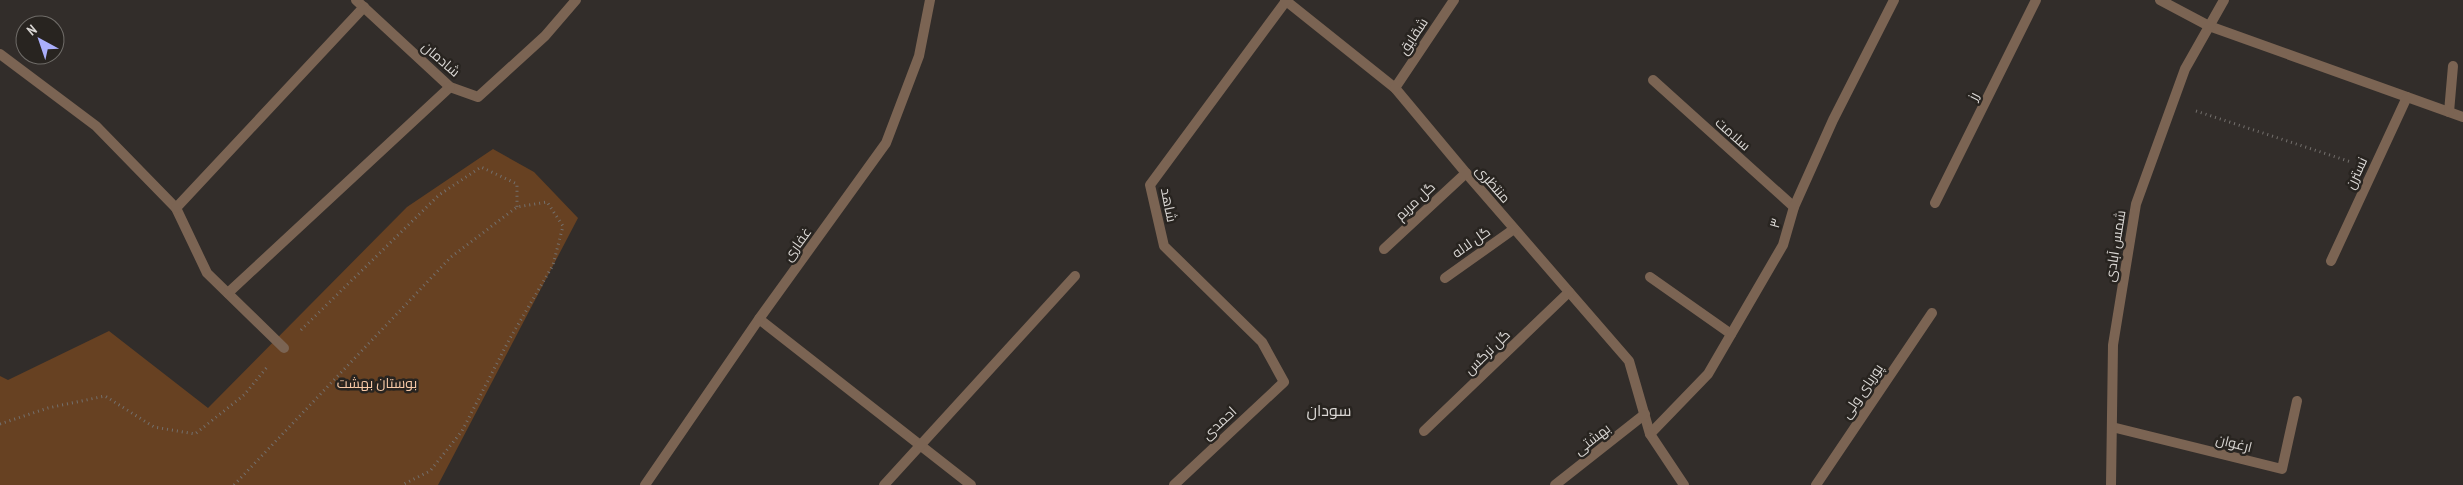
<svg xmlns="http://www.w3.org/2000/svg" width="2463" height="485" font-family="'PT Sans Narrow',Cairo,sans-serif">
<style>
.green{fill:#674122}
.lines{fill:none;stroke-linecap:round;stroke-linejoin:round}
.path{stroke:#74706d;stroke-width:3;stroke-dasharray:1 4;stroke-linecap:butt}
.minor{stroke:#7b6453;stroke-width:10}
.tertiary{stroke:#7b6453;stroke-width:10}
.labels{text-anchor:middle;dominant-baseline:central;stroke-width:5;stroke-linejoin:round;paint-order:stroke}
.street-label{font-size:14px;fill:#dad7d4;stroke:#282420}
.park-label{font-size:14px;fill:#f9caa7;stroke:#282420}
.quarter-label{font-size:16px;fill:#dad7d4;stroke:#282420}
</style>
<rect width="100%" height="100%" fill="#322d2a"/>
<path class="green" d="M493,149L534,172L578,218L438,485H0V376L8,380L109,331L208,408L407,207Z"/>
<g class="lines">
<g class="path">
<path d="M2196,111L2351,162"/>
<path d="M301,330L439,195L481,167L517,184V207"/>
<path d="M0,424L48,408L105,396L154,427L195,434L244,395L268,366"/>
<path d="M234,485L451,257L517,207L547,202L563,226L553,265L509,340L462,431L430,471L402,485"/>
</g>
<g class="minor">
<path d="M356,0L450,87L478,97L545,36L576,0"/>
<path d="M1285,0L1395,88L1466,173L1629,361L1650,434L1684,485"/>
<path d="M2160,0L2209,26L2463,117"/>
<path d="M0,54L96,126L176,208L207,273L284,348"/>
<path d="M1653,80L1794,207"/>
<path d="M1395,88L1454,0"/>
<path d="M2449,112L2453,66"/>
<path d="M1935,203L2036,0"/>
<path d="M176,208L364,7"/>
<path d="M1384,249L1466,173"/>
<path d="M2331,261L2407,97"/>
<path d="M1650,277L1731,334"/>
<path d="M1445,278L1514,229"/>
<path d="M228,293L450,87"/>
<path d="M759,319L971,485"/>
<path d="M2112,427L2282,469L2297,401"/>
<path d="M1424,431L1569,292"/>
<path d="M1650,434L1708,374L1783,245L1794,207L1833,120L1894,0"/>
<path d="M884,485L1075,276"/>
<path d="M1174,485L1284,382L1262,342L1164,246L1150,185L1286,1"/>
<path d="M1555,485L1645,414"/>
<path d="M1816,485L1932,313"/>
<path d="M2111,485L2113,345L2136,204L2185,69L2224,0"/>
</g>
<path class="tertiary" d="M645,485L759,319L886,143L919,56L930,0"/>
</g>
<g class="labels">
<g class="street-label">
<text transform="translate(1413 36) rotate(-56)">شقایق</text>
<text transform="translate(441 59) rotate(41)">شادمان</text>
<text transform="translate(1973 96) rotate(-64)">رز</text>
<text transform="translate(1733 134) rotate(42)">سلامت</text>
<text transform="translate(2356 173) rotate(-65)">نسترن</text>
<text transform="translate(1493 184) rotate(49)">منتظری</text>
<text transform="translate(1415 201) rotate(-43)">گل مریم</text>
<text transform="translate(1169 205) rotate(79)">شاهد</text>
<text transform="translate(1775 223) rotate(-74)">۳</text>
<text transform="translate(1471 242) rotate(-35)">گل لاله</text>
<text transform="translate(797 244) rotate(-54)">غفاری</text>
<text transform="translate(2115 246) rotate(-81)">شمس آبادی</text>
<text transform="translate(1487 352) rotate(-44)">گل نرگس</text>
<text transform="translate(1862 391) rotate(-56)">پوریای ولی</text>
<text transform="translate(1219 423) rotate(-43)">احمدی</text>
<text transform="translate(1592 439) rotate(-38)">بهشتی</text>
<text transform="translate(2234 443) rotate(14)">ارغوان</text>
</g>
<g class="park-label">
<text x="377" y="383">بوستان بهشت</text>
</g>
<g class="quarter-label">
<text x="1329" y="410">سودان</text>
</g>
</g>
<g transform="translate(40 40) rotate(320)"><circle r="24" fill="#282420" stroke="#6f6c68"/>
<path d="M0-4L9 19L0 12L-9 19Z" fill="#abaffb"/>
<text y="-8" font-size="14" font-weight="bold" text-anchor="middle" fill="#dad7d4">N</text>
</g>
</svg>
